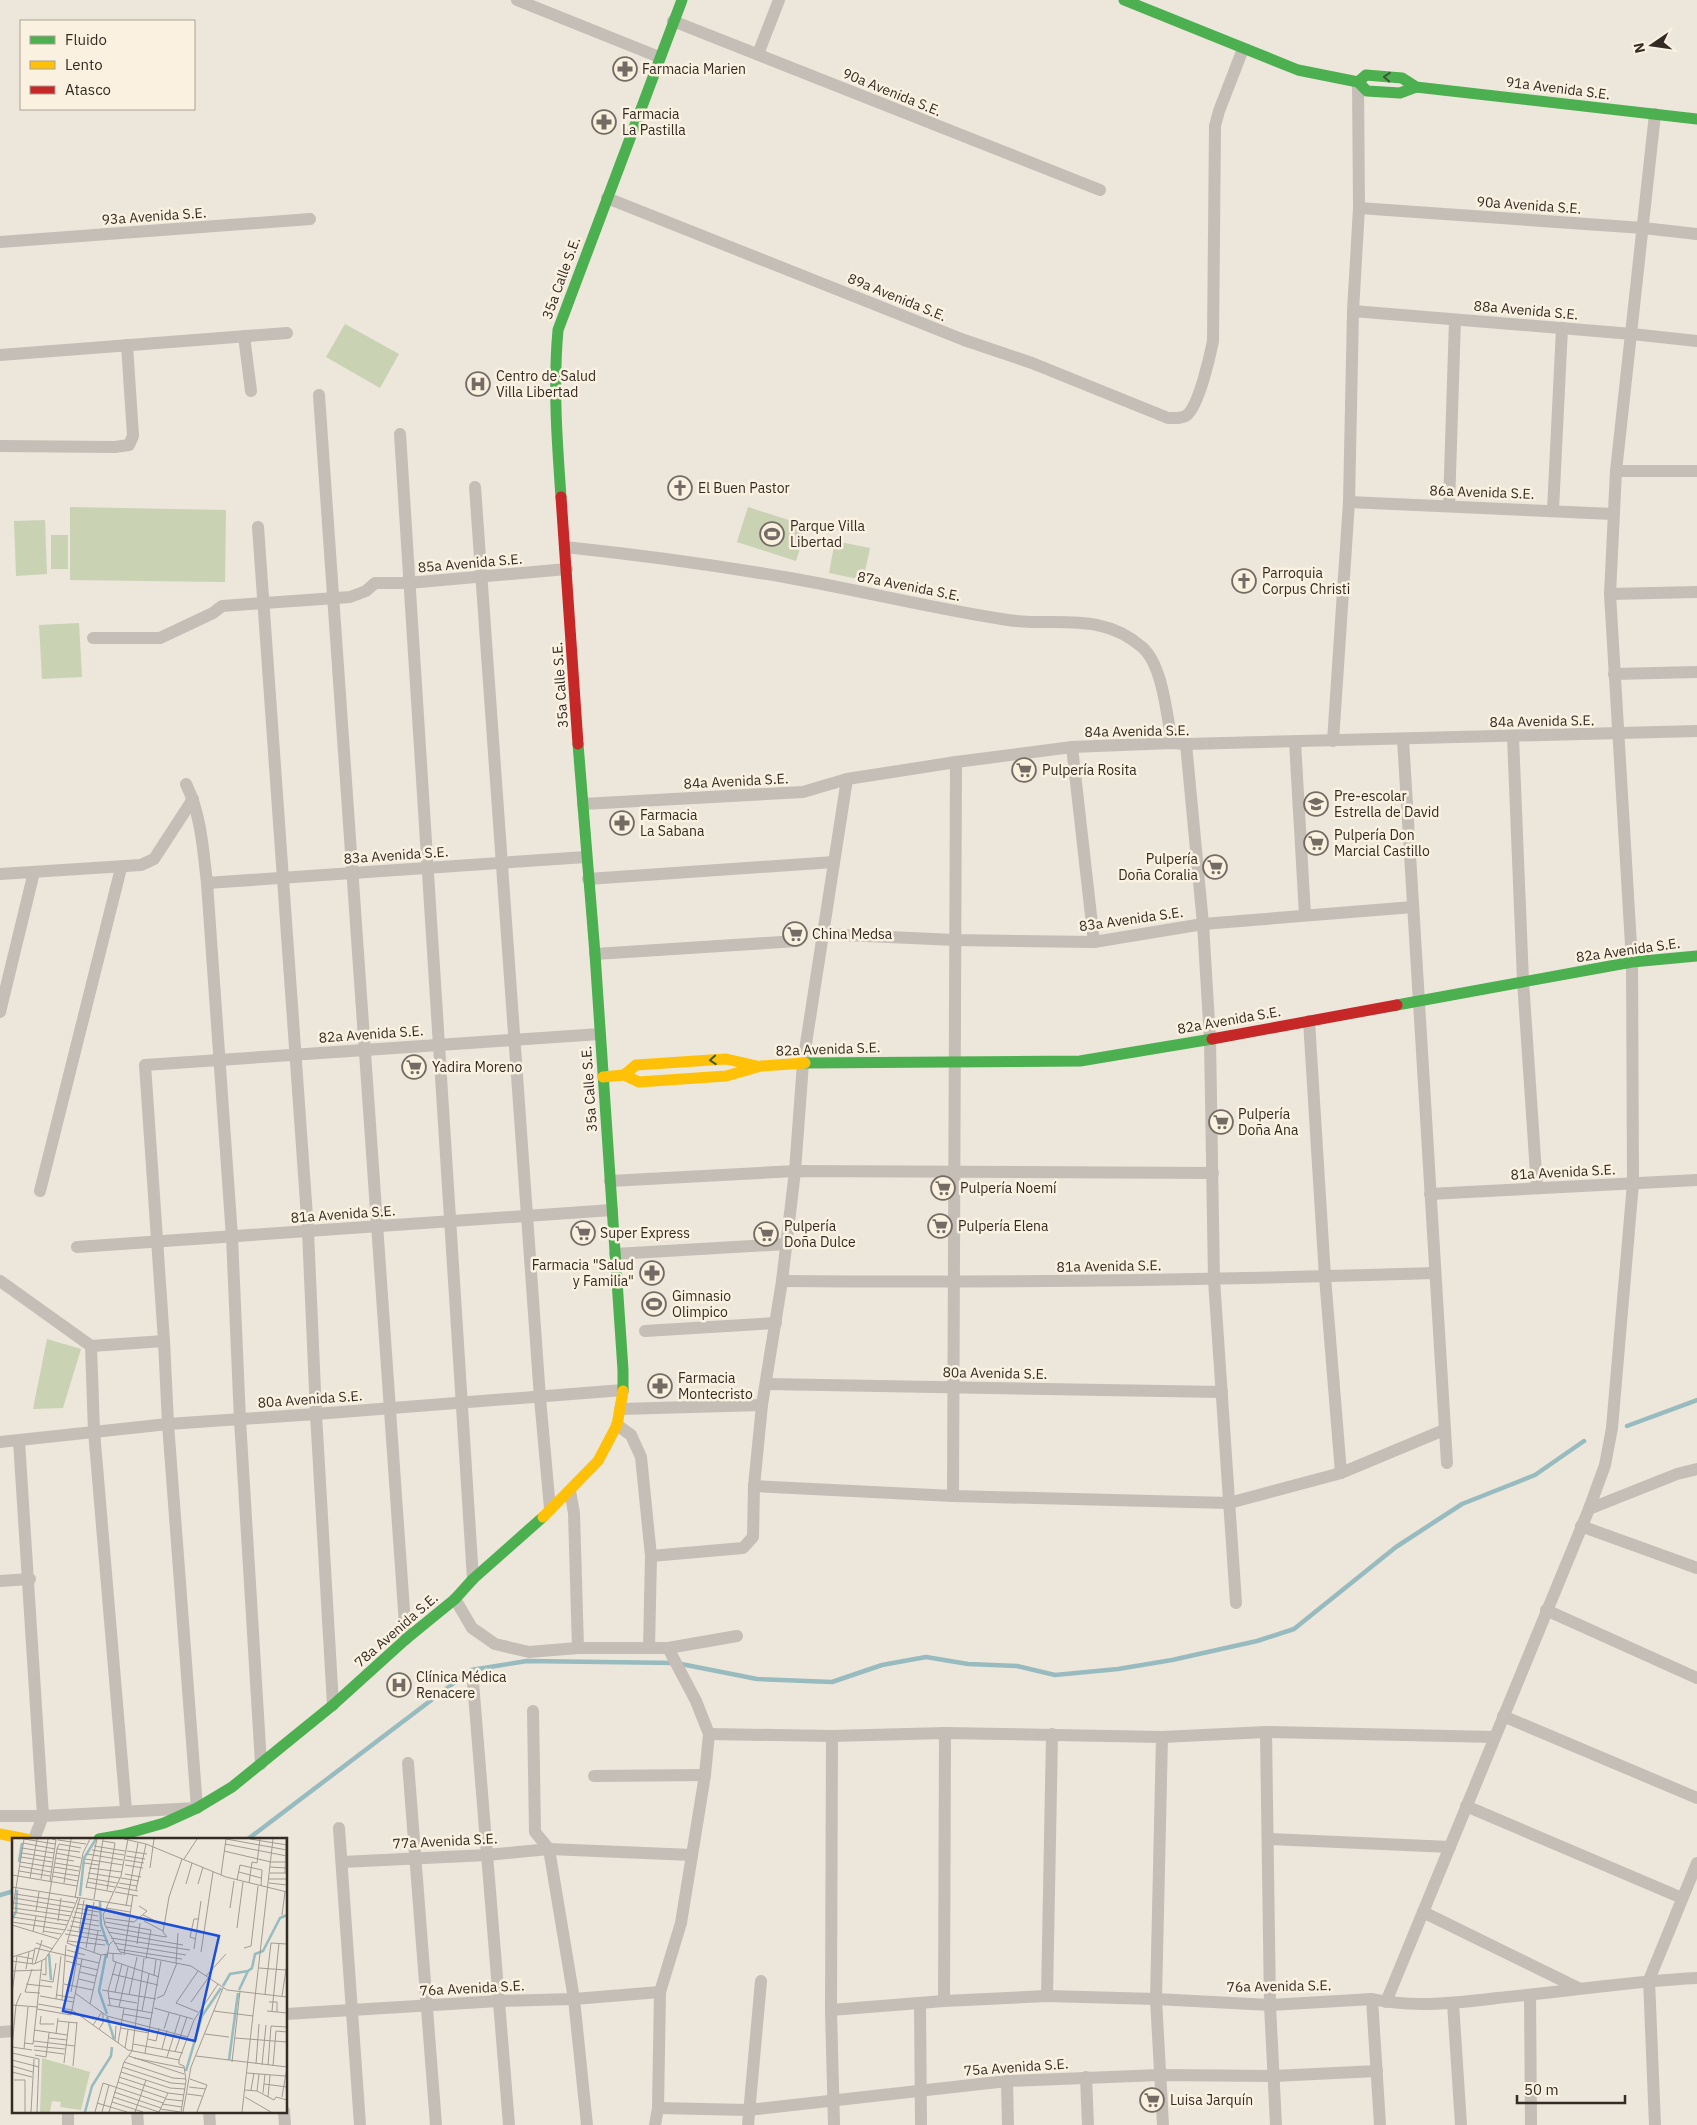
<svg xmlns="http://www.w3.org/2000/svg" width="1697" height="2125" font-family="'IBM Plex Sans',sans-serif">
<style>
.park{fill:#cad2b4}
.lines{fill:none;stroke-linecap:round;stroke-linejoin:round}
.stream{stroke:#97bbbe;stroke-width:4.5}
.street{stroke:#c4beb6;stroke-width:12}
.fast{stroke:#4caf50;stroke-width:11}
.slow{stroke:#ffc107;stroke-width:11}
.jam{stroke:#c62828;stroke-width:11}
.oneway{stroke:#3c5933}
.labels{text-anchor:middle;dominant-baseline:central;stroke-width:5;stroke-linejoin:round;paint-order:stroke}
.poi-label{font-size:14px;fill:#342b24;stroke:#faf1e1;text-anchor:start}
.street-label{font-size:14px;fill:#342b24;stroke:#faf1e1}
.inset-river{fill:none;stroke:#97bbbe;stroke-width:2.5}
.inset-road{fill:none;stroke:#a29b92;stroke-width:1}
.view{fill:#1d4ed8;fill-opacity:0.15;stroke:#1d4ed8;stroke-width:2.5}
.inset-edge{fill:none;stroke:#342b24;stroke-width:2.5}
</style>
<rect width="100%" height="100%" fill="#ece6db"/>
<g class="park">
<path d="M345,324L399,354L380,388L326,357Z"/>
<path d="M70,507L226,510L225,582L70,580Z"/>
<path d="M748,507L807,526L796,561L737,542Z"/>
<path d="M45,520L47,574L16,576L14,521Z"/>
<rect x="51" y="535" width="17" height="34"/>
<path d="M835,541L870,548L863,580L829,573Z"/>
<path d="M79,623L82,677L42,679L39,625Z"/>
<path d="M47,1339L81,1349L63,1408L33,1409Z"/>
</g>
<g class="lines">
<g class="stream">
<path d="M1627,1426L1697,1400"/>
<path d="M248,1839L471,1670L527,1661L676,1663L757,1679L832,1682L882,1665L926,1657L968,1664L1017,1666L1055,1675L1118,1669L1172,1660L1257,1641L1294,1629L1396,1547L1462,1504L1535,1475L1584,1441"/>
<path d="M0,1895L14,1891"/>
</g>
<g class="street">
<path d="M517,0L659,57"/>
<path d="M673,21L1100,190"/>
<path d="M758,54L779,0"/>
<path d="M607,198L964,340L1032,363L1168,418C1175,418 1182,419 1187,415C1199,405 1210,356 1213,341L1215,126L1219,111L1243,49"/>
<path d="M1359,208L1643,228L1697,234"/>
<path d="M0,242L310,219"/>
<path d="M1353,311L1632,334L1697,341"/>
<path d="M244,336L251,391"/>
<path d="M0,355L287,333"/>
<path d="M319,395L406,1639"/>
<path d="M400,434C421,816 452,1197 473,1579"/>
<path d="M0,446L115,447L129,445L133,436L127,345"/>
<path d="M1616,471H1697"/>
<path d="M475,487L540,1398L550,1509"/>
<path d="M1349,502L1613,514"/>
<path d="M1449,505L1455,320"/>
<path d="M1553,510L1562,328"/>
<path d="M258,527L308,1231L316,1414L333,1705"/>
<path d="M565,547C641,555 715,565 790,578C863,591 935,609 1008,620C1056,627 1100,611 1142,647C1163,665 1167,717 1172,743"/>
<path d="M1610,594L1697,592"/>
<path d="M93,638H160L213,613L222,606L350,597L366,591L375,583H408L567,569"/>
<path d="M1614,674L1697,672"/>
<path d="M1513,737L1523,981L1537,1188"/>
<path d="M1403,739L1447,1463"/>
<path d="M1333,741L1349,502L1353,311L1359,208L1358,82"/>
<path d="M1295,742L1305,915"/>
<path d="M1186,744L1203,924L1210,1039L1214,1280L1236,1603"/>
<path d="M1072,747L1094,942"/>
<path d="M186,784C201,814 203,849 207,883L232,1237L240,1420L261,1764"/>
<path d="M583,804L803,792L847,779L956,762L1072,747L1172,743L1186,744L1697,731"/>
<path d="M0,874L141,865L154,859L193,799"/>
<path d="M588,879L834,862"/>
<path d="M207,883L586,857"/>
<path d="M822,934L955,940L1094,942L1203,924L1413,907"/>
<path d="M595,954L797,941"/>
<path d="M0,1012L34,872"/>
<path d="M1309,1021L1325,1277L1341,1473"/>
<path d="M610,1181L795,1171L1213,1173"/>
<path d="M40,1191L121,868"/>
<path d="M1430,1194L1697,1180"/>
<path d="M77,1247L612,1210"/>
<path d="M615,1254L786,1244"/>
<path d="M0,1281L91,1346L94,1431L126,1810"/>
<path d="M782,1281C1000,1283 1218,1280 1435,1273"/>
<path d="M645,1331L776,1323"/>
<path d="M91,1346L164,1341"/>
<path d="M767,1384L1222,1392"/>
<path d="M620,1409L762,1405"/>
<path d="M617,1425L631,1435L641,1457L651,1556L649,1648"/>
<path d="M0,1442L168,1424L316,1414L623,1390"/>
<path d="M754,1486L953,1496L1229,1503L1341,1473L1444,1430"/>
<path d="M570,1491L574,1513L578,1648"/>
<path d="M953,1496L956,762"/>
<path d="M1589,1509L1677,1474L1697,1469"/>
<path d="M1581,1526L1697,1568"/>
<path d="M651,1556L743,1548L753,1537L754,1486L762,1405L782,1281L795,1171L803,1063L847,779"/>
<path d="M0,1581L30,1579"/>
<path d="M455,1599L472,1628L495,1644L529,1652L578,1648H668L737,1636"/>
<path d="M1546,1610L1697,1678"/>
<path d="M473,1682L509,2125"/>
<path d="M533,1711L535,1832L549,1849L574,1999L587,2125"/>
<path d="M1503,1716L1697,1798"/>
<path d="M1266,1732L1270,2005L1276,2125"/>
<path d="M709,1734L832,1736L945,1733L1162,1737L1266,1732L1495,1737"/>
<path d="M832,1736L831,2010L834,2125"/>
<path d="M1162,1737L1156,1999L1163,2125"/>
<path d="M408,1763L436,2125"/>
<path d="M594,1776L705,1775"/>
<path d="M1466,1806L1682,1898"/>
<path d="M0,1816H43L19,1441"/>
<path d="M339,1828L360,2125"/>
<path d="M34,1839L43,1816L197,1808L168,1424L164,1341L145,1065L600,1034"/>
<path d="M1268,1839L1450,1847"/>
<path d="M342,1862L487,1855L549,1849L692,1855"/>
<path d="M1423,1912L1578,1988"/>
<path d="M1530,1995L1531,2125"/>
<path d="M1047,1996L1052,1734"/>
<path d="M1372,1999L1380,2125"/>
<path d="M944,2001L945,1733"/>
<path d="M1386,2002L1589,1509L1605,1465L1612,1428L1633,1183L1632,962L1610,594L1616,471L1655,114"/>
<path d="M920,2003L921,2125"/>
<path d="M1453,2003L1461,2125"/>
<path d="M831,2010L944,2001L1047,1996L1156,1999L1270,2005L1372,1999C1412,2008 1457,2003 1497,1998C1564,1992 1630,1981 1697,1978"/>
<path d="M286,2014L499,2001L574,1999L660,1992"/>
<path d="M0,2032L14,2031"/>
<path d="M1086,2077L1088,2125"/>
<path d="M1007,2081L1008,2125"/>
<path d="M658,2108L748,2110L1007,2081L1160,2075L1274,2076L1377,2071"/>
<path d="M68,2111V2125"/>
<path d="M137,2111L138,2125"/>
<path d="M209,2111L210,2125"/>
<path d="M284,2111L285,2125"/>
<path d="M655,2125L658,2108L660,1992L681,1923L705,1775L709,1734L696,1701L668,1648"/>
<path d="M748,2125L761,1981"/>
<path d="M1655,2125L1649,1980L1697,1863"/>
</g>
<g class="fast">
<path d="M1124,0L1298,70L1358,82L1367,91L1400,93L1416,87"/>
<path d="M1358,82L1366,75L1402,78L1416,87L1697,119"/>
<path d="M561,497C557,441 553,386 558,330L682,0"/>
<path d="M578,744L595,954L623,1370V1391"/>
<path d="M1397,1005L1632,962L1697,956"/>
<path d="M805,1063L1080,1061L1212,1039"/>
<path d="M99,1839L122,1835L164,1823L197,1808L232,1787L333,1705L406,1639L455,1599L473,1579L543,1517"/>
</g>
<g class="slow">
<path d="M624,1075L636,1065L726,1059L757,1066"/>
<path d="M603,1077L624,1075L639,1082L726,1076L761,1066L805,1063"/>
<path d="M543,1517L598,1461L617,1425L623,1391"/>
<path d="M0,1834L26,1839"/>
</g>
<g class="jam">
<path d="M561,497L578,744"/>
<path d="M1212,1039L1397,1005"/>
</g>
</g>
<defs><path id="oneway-chevron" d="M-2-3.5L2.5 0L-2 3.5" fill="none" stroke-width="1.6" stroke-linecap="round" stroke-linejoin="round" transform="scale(1.25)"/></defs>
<g class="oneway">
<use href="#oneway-chevron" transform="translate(1387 77) rotate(-176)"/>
<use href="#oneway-chevron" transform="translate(713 1060) rotate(176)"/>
</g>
<defs>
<g id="pharmacy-ring" transform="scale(1.25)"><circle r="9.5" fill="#faf1e1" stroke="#746c64" stroke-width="1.5"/><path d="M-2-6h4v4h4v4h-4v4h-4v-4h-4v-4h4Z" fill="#746c64"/></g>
<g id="hospital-ring" transform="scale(1.25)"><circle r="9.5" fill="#faf1e1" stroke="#746c64" stroke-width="1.5"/><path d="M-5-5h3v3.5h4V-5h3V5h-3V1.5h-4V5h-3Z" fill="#746c64"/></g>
<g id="church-ring" transform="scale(1.25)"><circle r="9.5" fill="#faf1e1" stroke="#746c64" stroke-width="1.5"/><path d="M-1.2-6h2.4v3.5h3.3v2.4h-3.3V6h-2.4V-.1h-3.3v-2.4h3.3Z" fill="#746c64"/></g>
<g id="stadium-ring" transform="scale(1.25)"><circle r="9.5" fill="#faf1e1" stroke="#746c64" stroke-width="1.5"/><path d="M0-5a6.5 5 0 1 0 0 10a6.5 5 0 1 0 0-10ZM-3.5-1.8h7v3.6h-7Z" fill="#746c64"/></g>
<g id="supermarket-ring" transform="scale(1.25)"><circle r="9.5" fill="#faf1e1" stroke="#746c64" stroke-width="1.5"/><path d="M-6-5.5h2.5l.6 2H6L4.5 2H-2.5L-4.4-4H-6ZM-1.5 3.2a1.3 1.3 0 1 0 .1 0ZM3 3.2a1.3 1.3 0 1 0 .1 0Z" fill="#746c64"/></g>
<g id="school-ring" transform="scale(1.25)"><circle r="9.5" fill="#faf1e1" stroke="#746c64" stroke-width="1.5"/><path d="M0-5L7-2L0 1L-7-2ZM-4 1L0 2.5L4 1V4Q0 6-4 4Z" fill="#746c64"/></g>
</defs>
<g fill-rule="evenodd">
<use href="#pharmacy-ring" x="625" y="69"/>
<use href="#pharmacy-ring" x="604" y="122"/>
<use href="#hospital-ring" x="478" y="384"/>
<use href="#church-ring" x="680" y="488"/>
<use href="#stadium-ring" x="772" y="534"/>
<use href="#church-ring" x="1244" y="581"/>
<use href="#supermarket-ring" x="1024" y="770"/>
<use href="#school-ring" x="1316" y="804"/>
<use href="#pharmacy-ring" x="622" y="823"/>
<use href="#supermarket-ring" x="1316" y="843"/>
<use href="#supermarket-ring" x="1215" y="867"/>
<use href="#supermarket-ring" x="795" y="934"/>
<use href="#supermarket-ring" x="414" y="1067"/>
<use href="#supermarket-ring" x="1221" y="1122"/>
<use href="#supermarket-ring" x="943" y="1188"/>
<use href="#supermarket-ring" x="940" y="1226"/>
<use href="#supermarket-ring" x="583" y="1233"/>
<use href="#supermarket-ring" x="766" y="1234"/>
<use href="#pharmacy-ring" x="652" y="1273"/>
<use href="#stadium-ring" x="654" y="1304"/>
<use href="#pharmacy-ring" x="660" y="1386"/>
<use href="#hospital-ring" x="399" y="1685"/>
<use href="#supermarket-ring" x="1152" y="2100"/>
</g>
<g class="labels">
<g class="poi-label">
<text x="642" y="69">Farmacia Marien</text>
<text x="622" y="114">Farmacia<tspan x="622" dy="16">La Pastilla</tspan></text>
<text x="496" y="376">Centro de Salud<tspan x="496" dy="16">Villa Libertad</tspan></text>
<text x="698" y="488">El Buen Pastor</text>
<text x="790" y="526">Parque Villa<tspan x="790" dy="16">Libertad</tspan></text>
<text x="1262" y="573">Parroquia<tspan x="1262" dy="16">Corpus Christi</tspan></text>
<text x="1042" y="770">Pulpería Rosita</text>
<text x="1334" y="796">Pre-escolar<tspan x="1334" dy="16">Estrella de David</tspan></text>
<text x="640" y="815">Farmacia<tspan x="640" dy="16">La Sabana</tspan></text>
<text x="1334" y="835">Pulpería Don<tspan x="1334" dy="16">Marcial Castillo</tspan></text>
<text x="1198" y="859" text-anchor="end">Pulpería<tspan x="1198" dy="16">Doña Coralia</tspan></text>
<text x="812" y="934">China Medsa</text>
<text x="432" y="1067">Yadira Moreno</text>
<text x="1238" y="1114">Pulpería<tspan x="1238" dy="16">Doña Ana</tspan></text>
<text x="960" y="1188">Pulpería Noemí</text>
<text x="784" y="1226">Pulpería<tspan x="784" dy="16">Doña Dulce</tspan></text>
<text x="958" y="1226">Pulpería Elena</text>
<text x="600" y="1233">Super Express</text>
<text x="634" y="1265" text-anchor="end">Farmacia "Salud<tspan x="634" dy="16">y Familia"</tspan></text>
<text x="672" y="1296">Gimnasio<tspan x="672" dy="16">Olimpico</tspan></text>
<text x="678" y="1378">Farmacia<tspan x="678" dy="16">Montecristo</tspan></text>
<text x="416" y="1677">Clínica Médica<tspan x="416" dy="16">Renacere</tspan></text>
<text x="1170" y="2100">Luisa Jarquín</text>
</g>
<g class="street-label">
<text transform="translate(1558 88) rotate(7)">91a Avenida S.E.</text>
<text transform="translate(892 92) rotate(22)">90a Avenida S.E.</text>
<text transform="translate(1529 205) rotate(4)">90a Avenida S.E.</text>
<text transform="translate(154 216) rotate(-4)">93a Avenida S.E.</text>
<text transform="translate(561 278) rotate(-70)">35a Calle S.E.</text>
<text transform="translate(897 297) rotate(22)">89a Avenida S.E.</text>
<text transform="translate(1526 310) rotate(5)">88a Avenida S.E.</text>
<text transform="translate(1482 492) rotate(2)">86a Avenida S.E.</text>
<text transform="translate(470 563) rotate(-5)">85a Avenida S.E.</text>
<text transform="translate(909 586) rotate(11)">87a Avenida S.E.</text>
<text transform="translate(560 685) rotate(-94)">35a Calle S.E.</text>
<text transform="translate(1542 721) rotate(-1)">84a Avenida S.E.</text>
<text transform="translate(1137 731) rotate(-1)">84a Avenida S.E.</text>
<text transform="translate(736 781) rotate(-3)">84a Avenida S.E.</text>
<text transform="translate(396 855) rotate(-4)">83a Avenida S.E.</text>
<text transform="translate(1131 919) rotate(-8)">83a Avenida S.E.</text>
<text transform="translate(1628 950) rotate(-8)">82a Avenida S.E.</text>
<text transform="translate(1229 1020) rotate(-10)">82a Avenida S.E.</text>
<text transform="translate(371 1034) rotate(-4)">82a Avenida S.E.</text>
<text transform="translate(828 1049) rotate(-2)">82a Avenida S.E.</text>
<text transform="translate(589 1089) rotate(-94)">35a Calle S.E.</text>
<text transform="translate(1563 1172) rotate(-3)">81a Avenida S.E.</text>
<text transform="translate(343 1214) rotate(-4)">81a Avenida S.E.</text>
<text transform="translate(1109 1266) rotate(-1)">81a Avenida S.E.</text>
<text transform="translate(995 1373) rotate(1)">80a Avenida S.E.</text>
<text transform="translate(310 1399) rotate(-4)">80a Avenida S.E.</text>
<text transform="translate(396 1630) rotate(-41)">78a Avenida S.E.</text>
<text transform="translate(445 1841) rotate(-3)">77a Avenida S.E.</text>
<text transform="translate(1279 1986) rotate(-1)">76a Avenida S.E.</text>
<text transform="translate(472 1988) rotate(-3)">76a Avenida S.E.</text>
<text transform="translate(1016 2067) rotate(-4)">75a Avenida S.E.</text>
</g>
</g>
<g transform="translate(12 1838)">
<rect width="275" height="275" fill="#ece6db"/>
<path d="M30,220L78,234L69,272L48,269L49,264L40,263L38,274H28Z" fill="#cad2b4"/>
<path class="inset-river" d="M7,24L10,5M68,58L72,20L84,1M88,63L89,87L96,107M0,81L4,74L5,52M37,116L39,142M94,116L87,153L95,176M211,148L218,136L236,133L240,130L243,116L251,113L268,80L275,77M227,152L236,133M95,179L102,201M217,222L226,155M174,233L190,178L209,150M73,274L80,248L99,218L100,209"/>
<path class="inset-road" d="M12,1L43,6M112,1L134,6L214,39L275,54M116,1L109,38L91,77L93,87L108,114L179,128L215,152L275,159M214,1L275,12M238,1L275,7M46,2L74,6M91,3L103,5L95,52M11,5L43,11M213,6L275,18M82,8L113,13M10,10L42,15M45,11L68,14M80,12L112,17M115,13L135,16M212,13L259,24H275M10,15L41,20M44,15L69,20M75,16L111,22M114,18L133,21M9,19L40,24M43,20L62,23M73,21L111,27M172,21L185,1M113,22L132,25M8,24L40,29M43,25L68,29M72,25L87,27M113,27L131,30M7,28L39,34M42,29L67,33M258,29L274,30M77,30L110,34M138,30L142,1M7,33L38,38M41,34L67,38M227,34L249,40M76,35L108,40M258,35H274M273,35L274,1M113,36L129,39M0,37L65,48M209,37L214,1M40,38L66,43M18,40L25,1M76,40L105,45M109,40L127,43M29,41L36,1M257,41H275M225,42L228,27L250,32L249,48M38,43L44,2L40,1M75,44L103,49M52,45L59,1M107,45L125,48M237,45L240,24L245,25L248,1M257,45L275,47M174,46L180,25M186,46L191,29M0,49L119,68M74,49L101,54M105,49L126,53M74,50L85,1M124,52L134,6M103,54L126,58M3,56L63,65M2,60L62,70M63,60L71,15L78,1M68,60L55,105L89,117L95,116M82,61L91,1M2,65L60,74M65,66L88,69M114,68L126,5M1,70L59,78M64,70L87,74M94,70L118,74M218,70L222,43M24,73L27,54M94,73L117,79M0,74L12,1M0,74L57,83M62,74L86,78M131,77L152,87M270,77L273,54M0,79L55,87M60,79L87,83M93,80L122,84L135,73L127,68M46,83L49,60M59,83L87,88M132,83L151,93M0,84L53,92M93,84L139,92L134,121M0,87L46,101M58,88L89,93M94,89L154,99M225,90L231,44M55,92L92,98M21,93L24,78M31,93L49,96M67,94L72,62M96,94L171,107M31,95L45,11L47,6L69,10M53,96L96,103M155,99L151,94L157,59L170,21M99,100L178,112M184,101L178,99L182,81H187M56,103L93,107M24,105L41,111M102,105L174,117M125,106L128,85M74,110L82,64M232,110L239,108L246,48M105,111L170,121M182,111L189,63M55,112L73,117M82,114L86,93M189,114L201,34M95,115L110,116M101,116V123L147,139M112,117L121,57M6,118L21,121M0,119L22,112M95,120L97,107L101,103M0,123L22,126L33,121L53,92L66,60M54,123L69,127M164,125L166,95M20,126L23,110L87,125M23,126L30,102M69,128L86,132M247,130L274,132M14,131L17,114M20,131L13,154L28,155M0,133L30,132M186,133L164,165L186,174M68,134L84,138M30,136L34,137V120M100,136L146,147M142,137L144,122M194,138L214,116M67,141L83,145M29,142L41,144L44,125M14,146L40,149M52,146L81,152M90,152L144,161M59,154L67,109M103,154L110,126M0,155L5,118M63,155L95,178L176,199M253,156L259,105L275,106M45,157L62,160M117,157L125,119M28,158L61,164M270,158L275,125M96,160L125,165M145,160L152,157L165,125M44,161L49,118M50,162L54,107M179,164L196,140M257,164H265V174M26,166L60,172L116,212L167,222V226L172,228L174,243L169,274M78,166L89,117M0,167L26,169M95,167L141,175M98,167L96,153L104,124M107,169L116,129M142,170L181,181M25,171L59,177L70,121M130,173L137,136M202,173L241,178M255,173L275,175M260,173L267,105M111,176L139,181M29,178L28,186H42M46,183L65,185M81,187L90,174M259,188L275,189M109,190L137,195M87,191L91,185V175M152,191L157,175M22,192L55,197M44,196L46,180M193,196L217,199M37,200L55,202M223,200L275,204M136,201L144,203L147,190M22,203L63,208M103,203L104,188M12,205L21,206L30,123M106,205L112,170M121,206L171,215M22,208L53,211M0,209L4,167L9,155M0,209L20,212M113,210L116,192M12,211L16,169M150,211L155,192M22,212L52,216M163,214L175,179M0,215L27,221L25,274M133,215L149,123M23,217L34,219L37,195M117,218L172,236M184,218L275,229M155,219L168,178M122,220L172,230M0,222L27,229M167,222L182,182L206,146M112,224L161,240L174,241M220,224L228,153M52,225L57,184M244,226L247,186M250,227L254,187M256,227L259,188M0,228L21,234M61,228L65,184M261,228L264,193L275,194M110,229L159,245L173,246M0,234L20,239M109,234L158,250L173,251M235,235L273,238M107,239L156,255M178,241L195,247L185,274M2,242H13V274M106,244L153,260M252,246L275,249M177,249L194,251M233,252L245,253L262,262L264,259L275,262M239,252L242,235M245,253L247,236M102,254L149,270M156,255L172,257M251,255L253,236M175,256L190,258M101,259L147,274M233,259L259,274M256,259L258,237M270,259L275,229M153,261L171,263M100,264L131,274M85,265L115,274M150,266L170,269M148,271L168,274M19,274L22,221M83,274L91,245L151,265M90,274L97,247M97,274L112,224L120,213L132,120M123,274L134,242M147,274L156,255M171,274L179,229L211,150M230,274L261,1"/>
<path class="view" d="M75,68L207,98L183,203L51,173Z"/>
<rect width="275" height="275" class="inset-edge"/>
</g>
<rect x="20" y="20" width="175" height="90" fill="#faf1e1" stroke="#aba295"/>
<rect x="30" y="36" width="25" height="8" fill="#4caf50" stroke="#aba295"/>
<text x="65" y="45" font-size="15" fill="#342b24">Fluido</text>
<rect x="30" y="61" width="25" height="8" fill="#ffc107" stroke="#aba295"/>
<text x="65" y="70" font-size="15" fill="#342b24">Lento</text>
<rect x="30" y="86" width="25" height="8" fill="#c62828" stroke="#aba295"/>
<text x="65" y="95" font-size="15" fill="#342b24">Atasco</text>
<g transform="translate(1652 45) rotate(257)" stroke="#faf1e1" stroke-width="4" paint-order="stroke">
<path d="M0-4L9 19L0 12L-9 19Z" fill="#342b24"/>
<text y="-8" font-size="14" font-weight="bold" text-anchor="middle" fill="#342b24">N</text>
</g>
<path d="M1517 2095v8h108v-8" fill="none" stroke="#342b24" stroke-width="2.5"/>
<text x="1524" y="2095" font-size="15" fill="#342b24" stroke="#faf1e1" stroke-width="4" paint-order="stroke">50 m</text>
</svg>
